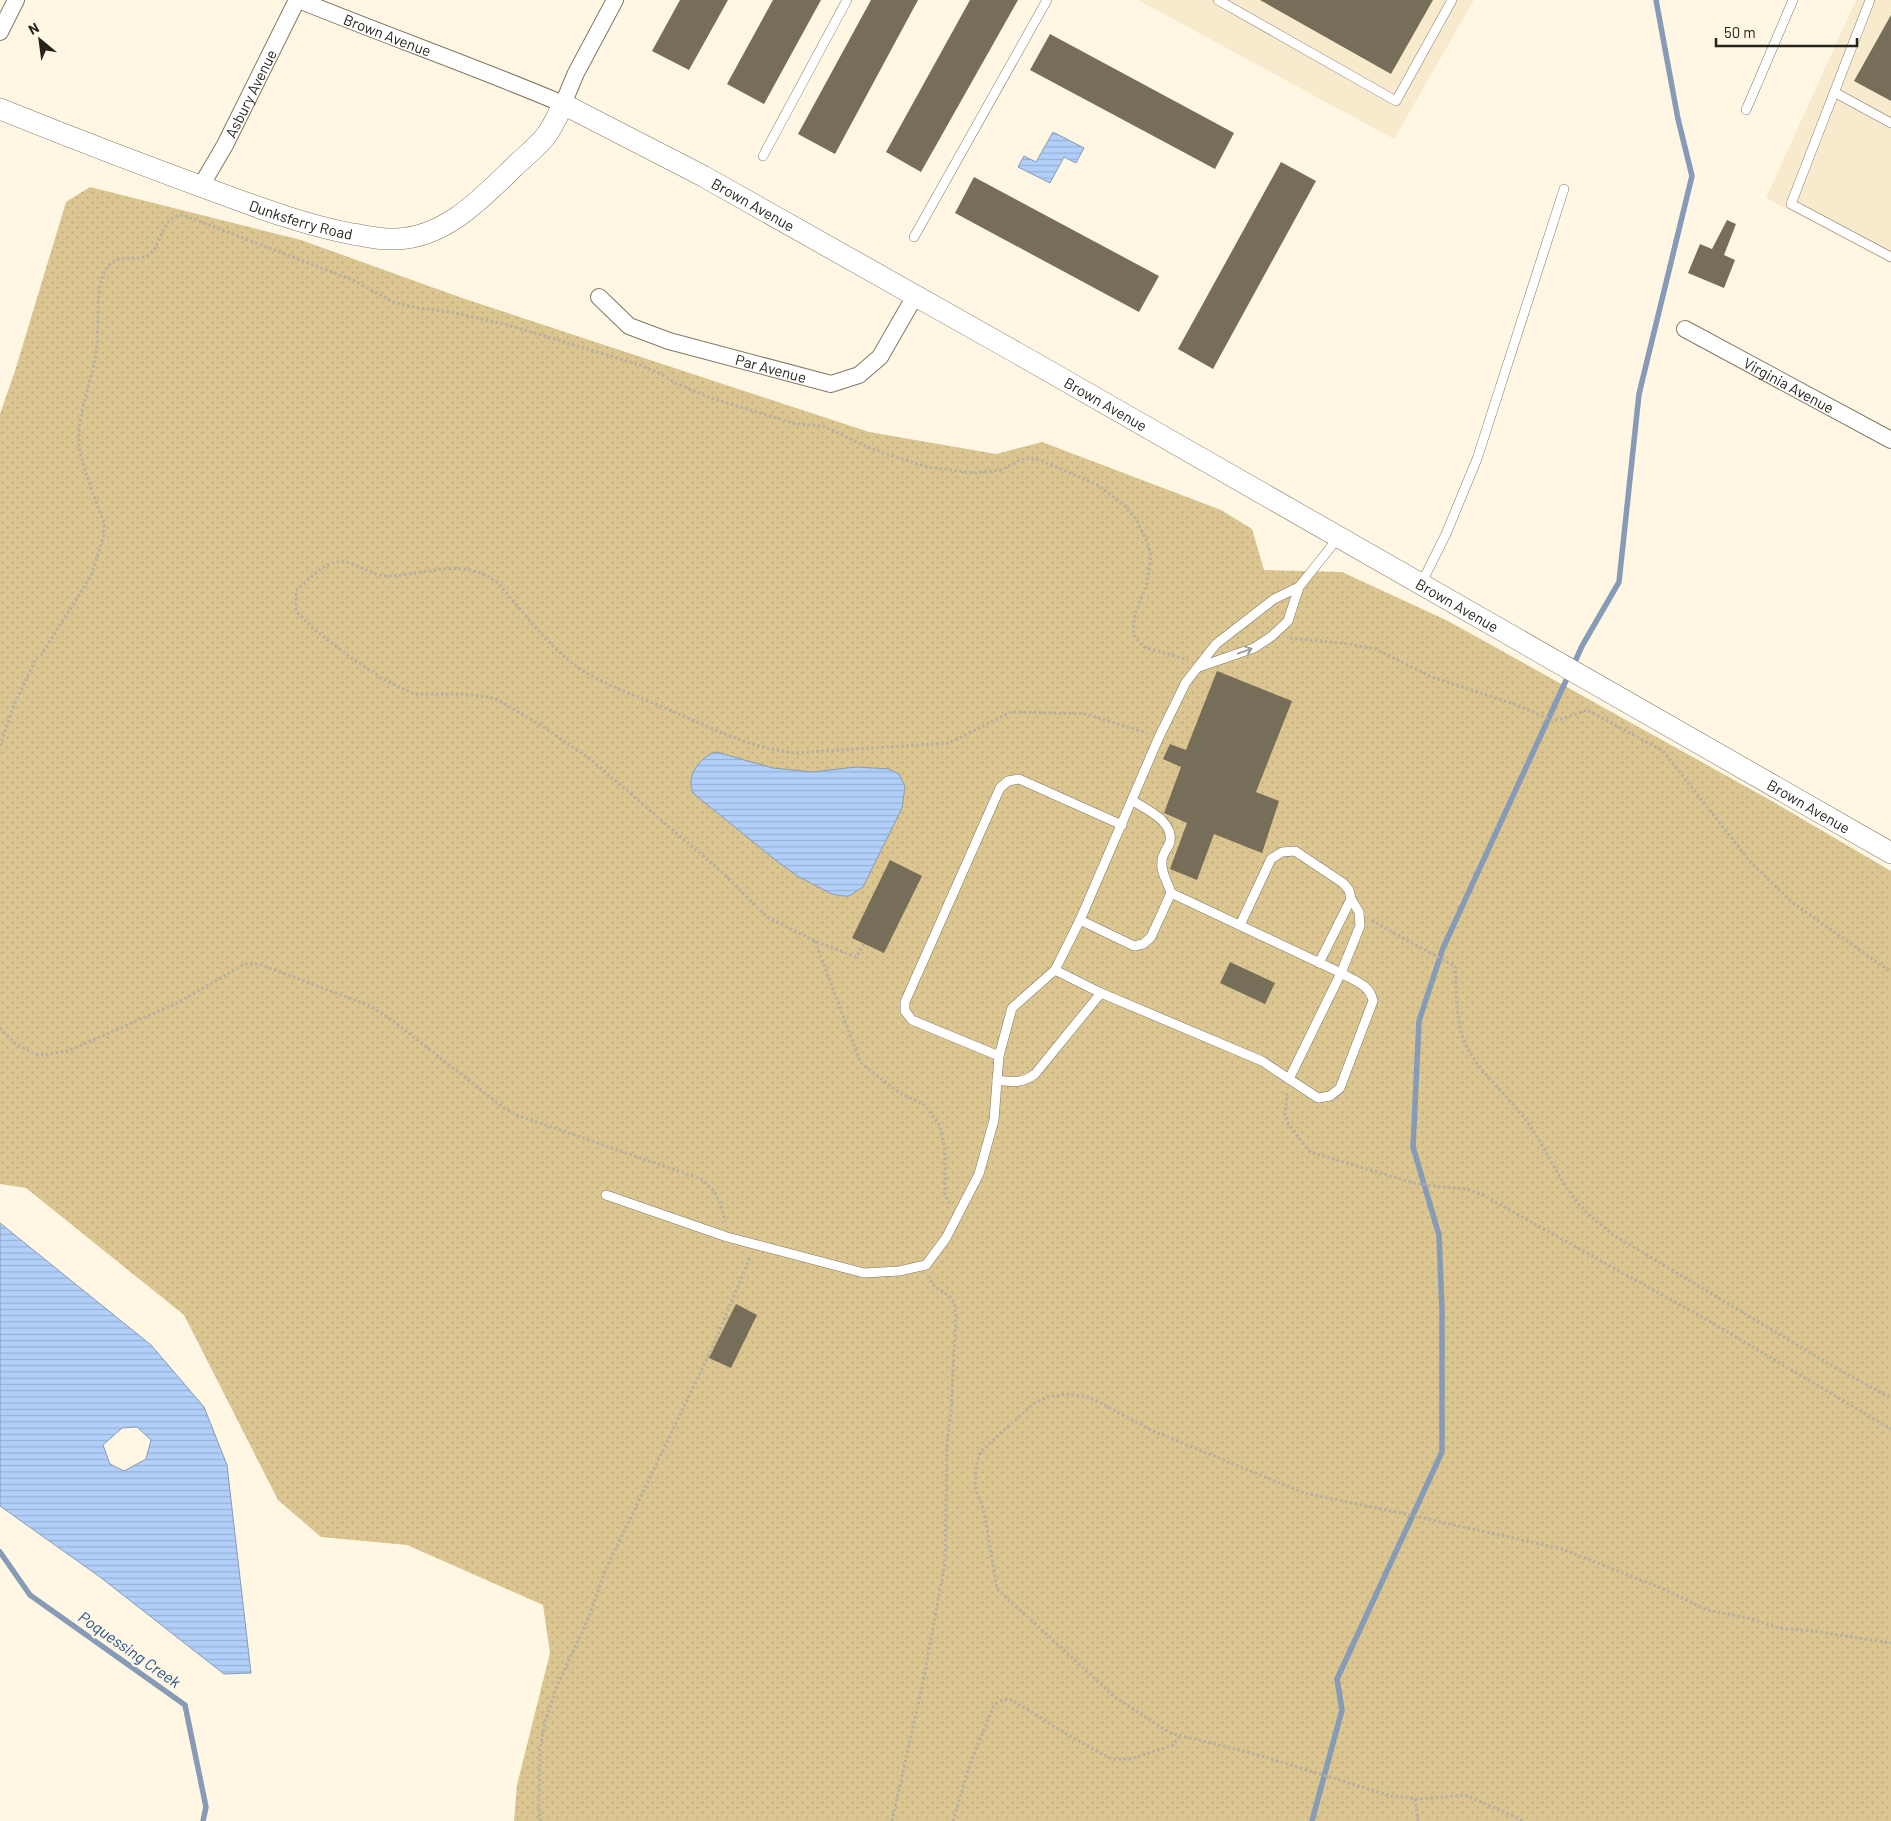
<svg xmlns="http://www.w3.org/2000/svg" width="1891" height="1821" font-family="Barlow,sans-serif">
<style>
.built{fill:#f8ebcd}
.grass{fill:url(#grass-dots)}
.water{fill:url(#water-rules);stroke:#879bb6;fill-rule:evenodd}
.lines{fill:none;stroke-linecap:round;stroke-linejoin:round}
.stream{stroke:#879bb6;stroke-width:5.5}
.building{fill:#766e59}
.service-casing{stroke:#817964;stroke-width:10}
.minor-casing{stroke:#817964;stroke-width:18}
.tertiary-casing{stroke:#817964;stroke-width:22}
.path{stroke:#b7b0a1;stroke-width:3;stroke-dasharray:2.5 2.5;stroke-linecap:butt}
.service{stroke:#fff;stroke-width:9}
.minor{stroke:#fff;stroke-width:16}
.tertiary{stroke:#fff;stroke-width:21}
.oneway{stroke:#9d9c98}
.labels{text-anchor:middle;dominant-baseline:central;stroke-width:5;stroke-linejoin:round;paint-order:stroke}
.street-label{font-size:15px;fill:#26231a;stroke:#fff7e4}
.water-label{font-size:16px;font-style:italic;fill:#235290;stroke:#fff7e4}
</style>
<defs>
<pattern id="grass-dots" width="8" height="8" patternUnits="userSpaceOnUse" patternTransform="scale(1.25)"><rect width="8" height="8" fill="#dbc590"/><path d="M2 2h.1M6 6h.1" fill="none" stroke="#bca97c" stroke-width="1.8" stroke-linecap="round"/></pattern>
<pattern id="water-rules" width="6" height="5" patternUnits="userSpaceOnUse" patternTransform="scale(1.25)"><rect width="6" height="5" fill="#b1cff9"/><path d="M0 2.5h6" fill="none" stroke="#98b1d5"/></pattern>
</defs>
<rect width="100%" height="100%" fill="#fff7e4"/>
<g class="built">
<path d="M1138,0H1474L1394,139Z"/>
<path d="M1856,0H1891V264L1766,198Z"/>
</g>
<path class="grass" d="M90,187L301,240L462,298L869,432L996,454L1042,442L1221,510L1252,529L1264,570L1342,572L1448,621L1770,800L1891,871V1821H514L517,1785L550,1653L543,1605L407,1545L321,1537L278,1500L184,1315L26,1188L0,1184V414L15,371L66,202Z"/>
<g class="water">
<path d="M1053,132L1084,148L1076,163L1064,157L1050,183L1018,167L1024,156L1036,162Z"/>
<path d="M716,752L773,768L812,772L856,767L889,769L899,774L905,786L902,808L863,887L849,896H843L832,894L799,877L778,862L694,794C684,777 701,756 716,752Z"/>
<path d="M0,1223L151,1345L204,1407L227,1465L251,1673L224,1674L100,1577L0,1506ZM137,1427L151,1440L146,1459L124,1471L110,1464L103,1445L122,1428Z"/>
</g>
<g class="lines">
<g class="stream">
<path d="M1573,666L1582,646L1619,582L1639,394L1692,176L1678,119L1656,0"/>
<path d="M0,1552L30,1595L185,1705L206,1807L203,1821"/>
<path d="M1312,1821L1342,1710L1337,1679L1442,1452V1309L1439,1235L1413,1147L1419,1021L1443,948L1569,674"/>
</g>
</g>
<g class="building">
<path d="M680,0H728L689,70L652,51Z"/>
<path d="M773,0H821L764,104L727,84Z"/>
<path d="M871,0H918L835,154L798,134Z"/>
<path d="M970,0H1018L921,172L886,152Z"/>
<path d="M1260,0H1433L1391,74Z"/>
<path d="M1891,15V101L1854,81Z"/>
<path d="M1050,34L1234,133L1215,169L1030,70Z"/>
<path d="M1281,162L1316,181L1213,369L1178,349Z"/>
<path d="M974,177L1159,276L1139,312L955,213Z"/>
<path d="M1727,220L1736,224L1724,255L1735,260L1724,288L1688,273L1700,244L1712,249Z"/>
<path d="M1217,671L1292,701L1256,792L1279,801L1262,853L1214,834L1197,880L1170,869L1187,823L1164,813L1181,767L1163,759L1170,744L1186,750Z"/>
<path d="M890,860L922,876L884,953L852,938Z"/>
<path d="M1230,962L1275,983L1265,1004L1220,983Z"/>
<path d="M736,1304L757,1315L731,1368L709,1358Z"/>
</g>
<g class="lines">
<g class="service-casing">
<g id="service">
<path d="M1218,0L1396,101L1452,0"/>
<path d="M1870,0L1791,204L1891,257"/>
<path d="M1834,92L1891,123"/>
<path d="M1746,110L1793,0"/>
<path d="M763,156L847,0"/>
<path d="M914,237L1047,0"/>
<path d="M1421,584L1446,534L1477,459L1564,189"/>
<path d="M1199,667L1254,648L1272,636L1288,621L1299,587L1338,538"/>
<path d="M1080,920L1134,946L1143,944L1151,937L1171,893C1168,882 1160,872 1162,860C1163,853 1168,848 1170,842C1174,821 1147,810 1133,801"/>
<path d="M1240,925L1271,859L1282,852L1295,851L1343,883L1349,890L1351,899L1319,963"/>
<path d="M1055,970L1101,993L1262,1061L1318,1098L1330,1096L1340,1088L1373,1001C1370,985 1355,981 1341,973L1171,893"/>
<path d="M999,1056L912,1020L905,1011V1002L1000,788L1008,781L1019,779L1122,825"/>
<path d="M1289,1079L1341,973L1360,926L1359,912L1351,899"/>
<path d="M997,1080C1013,1082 1021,1084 1035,1074L1101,993"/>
<path d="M606,1195L727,1237L864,1273L899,1271L926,1265L946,1238L979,1174L994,1120L999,1056L1012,1008L1055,970L1080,920L1159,737L1186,682L1216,644L1274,599L1299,587"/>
</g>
</g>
<g class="minor-casing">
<g id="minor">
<path id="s1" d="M299,0C387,36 476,67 563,104L576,73L615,0"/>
<path d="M0,32L16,0"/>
<path id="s2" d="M201,186L225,145L297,0"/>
<path id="s3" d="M599,297L629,326L669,341L831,384L859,375L880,357L915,296"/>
<path id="s4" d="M1685,329L1891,440"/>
</g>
</g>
<g class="tertiary-casing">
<g id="tertiary">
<path id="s5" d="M0,109C72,138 145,166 219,193C262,209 306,225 352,234C367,236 381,240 397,239C445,237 480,200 513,168C523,158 536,148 545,137C553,127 558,115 563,104L703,176L1017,353L1891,853"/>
</g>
</g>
<g class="path">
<path d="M1290,638L1349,644L1375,649L1432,677L1517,705L1551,720L1562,719L1587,710L1663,751L1753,865L1793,903L1891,972"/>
<path d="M0,746L14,705L36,659L41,655L91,576L104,535V523C96,500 85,475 80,451C74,422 91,384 96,355C98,344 97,332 98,321C98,307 98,279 106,269C119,249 141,266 153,251C162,238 164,215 183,215L353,280L393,302L418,308L451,312L508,325L640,365L661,374L677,384L714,399L796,424L823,426L872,449L927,467L974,473L1001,470L1020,460L1029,458L1043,461L1098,485L1125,506L1137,521L1148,544L1151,556L1147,583L1135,614L1133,630L1135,637L1144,647L1188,660"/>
<path d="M1372,920L1397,935L1455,966C1457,991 1455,1022 1466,1045C1478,1071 1507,1095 1525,1119C1547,1148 1560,1185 1585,1211C1594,1220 1605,1228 1615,1236L1834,1367L1891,1398"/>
<path d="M815,941L860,1061L863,1065L900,1093L925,1105L940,1126L945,1150V1194L949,1203"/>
<path d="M864,944L856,957L815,941L767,917L723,873L590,759L542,726L498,700L488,697L463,694H414L381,678L353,659L316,631L296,611V591C311,578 328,556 350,563C362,567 371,573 383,576C425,577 459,555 497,582C522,610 545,643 576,666C603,685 634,695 665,708C707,726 749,748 795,753L949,743L1011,712L1086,714L1147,733"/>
<path d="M0,1028L15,1043L35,1054L43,1055L68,1051L177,1003L245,964H259L368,1005L392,1020L504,1108L517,1115L701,1179C718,1192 720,1201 725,1222"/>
<path d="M1287,1093L1285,1115L1287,1122L1310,1152L1417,1184L1466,1189L1481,1194L1709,1321L1891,1429"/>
<path d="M1411,1515L1304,1493L1153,1431L1089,1397L1068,1394L1047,1397L1033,1404L980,1452L976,1467L975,1487L984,1511L997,1589L1115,1697L1170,1733L1255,1754L1391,1796L1421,1799L1465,1795L1524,1821"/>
<path d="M1414,1516L1562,1549L1661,1588L1707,1610L1748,1618L1779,1628L1813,1631L1891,1643"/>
<path d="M1415,1799L1418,1821"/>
<path d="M541,1821L539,1812L540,1749L545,1722L557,1686L589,1617L605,1571L714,1344L750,1257"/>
<path d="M892,1821L922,1687L945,1563L947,1444L951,1411L956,1315C955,1311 955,1306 954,1303C948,1290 933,1292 929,1276"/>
<path d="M953,1821L969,1767L993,1707C998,1701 1004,1698 1012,1700L1073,1738L1112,1759H1131L1173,1745L1180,1736"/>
</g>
<use href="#service" class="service"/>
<use href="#minor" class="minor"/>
<use href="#tertiary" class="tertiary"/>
</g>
<defs><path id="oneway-shaft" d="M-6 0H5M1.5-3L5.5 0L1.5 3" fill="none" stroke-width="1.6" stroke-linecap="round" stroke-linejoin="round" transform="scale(1.25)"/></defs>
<use class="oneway" href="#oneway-shaft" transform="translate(1245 651) rotate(-20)"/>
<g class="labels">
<g class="street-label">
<text stroke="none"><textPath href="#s1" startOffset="95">Brown Avenue</textPath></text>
<text stroke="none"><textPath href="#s2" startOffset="105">Asbury Avenue</textPath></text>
<text stroke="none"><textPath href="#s5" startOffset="856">Brown Avenue</textPath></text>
<text stroke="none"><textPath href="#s5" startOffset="321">Dunksferry Road</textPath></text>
<text stroke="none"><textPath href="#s3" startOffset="190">Par Avenue</textPath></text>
<text stroke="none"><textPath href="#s4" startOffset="118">Virginia Avenue</textPath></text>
<text stroke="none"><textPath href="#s5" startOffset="1261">Brown Avenue</textPath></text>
<text stroke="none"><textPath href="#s5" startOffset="1666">Brown Avenue</textPath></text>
<text stroke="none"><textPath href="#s5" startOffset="2071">Brown Avenue</textPath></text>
</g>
<g class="water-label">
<text transform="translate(130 1649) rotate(35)">Poquessing Creek</text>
</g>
</g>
<g transform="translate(40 40) rotate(331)" stroke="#fff7e4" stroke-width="4" paint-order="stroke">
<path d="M0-4L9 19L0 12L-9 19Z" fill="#26231a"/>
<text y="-8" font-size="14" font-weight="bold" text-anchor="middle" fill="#26231a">N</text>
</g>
<path d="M1716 38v8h141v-8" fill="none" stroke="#26231a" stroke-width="2.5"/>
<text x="1724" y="38" font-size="15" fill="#26231a" stroke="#fff7e4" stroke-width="4" paint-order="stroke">50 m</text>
</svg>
